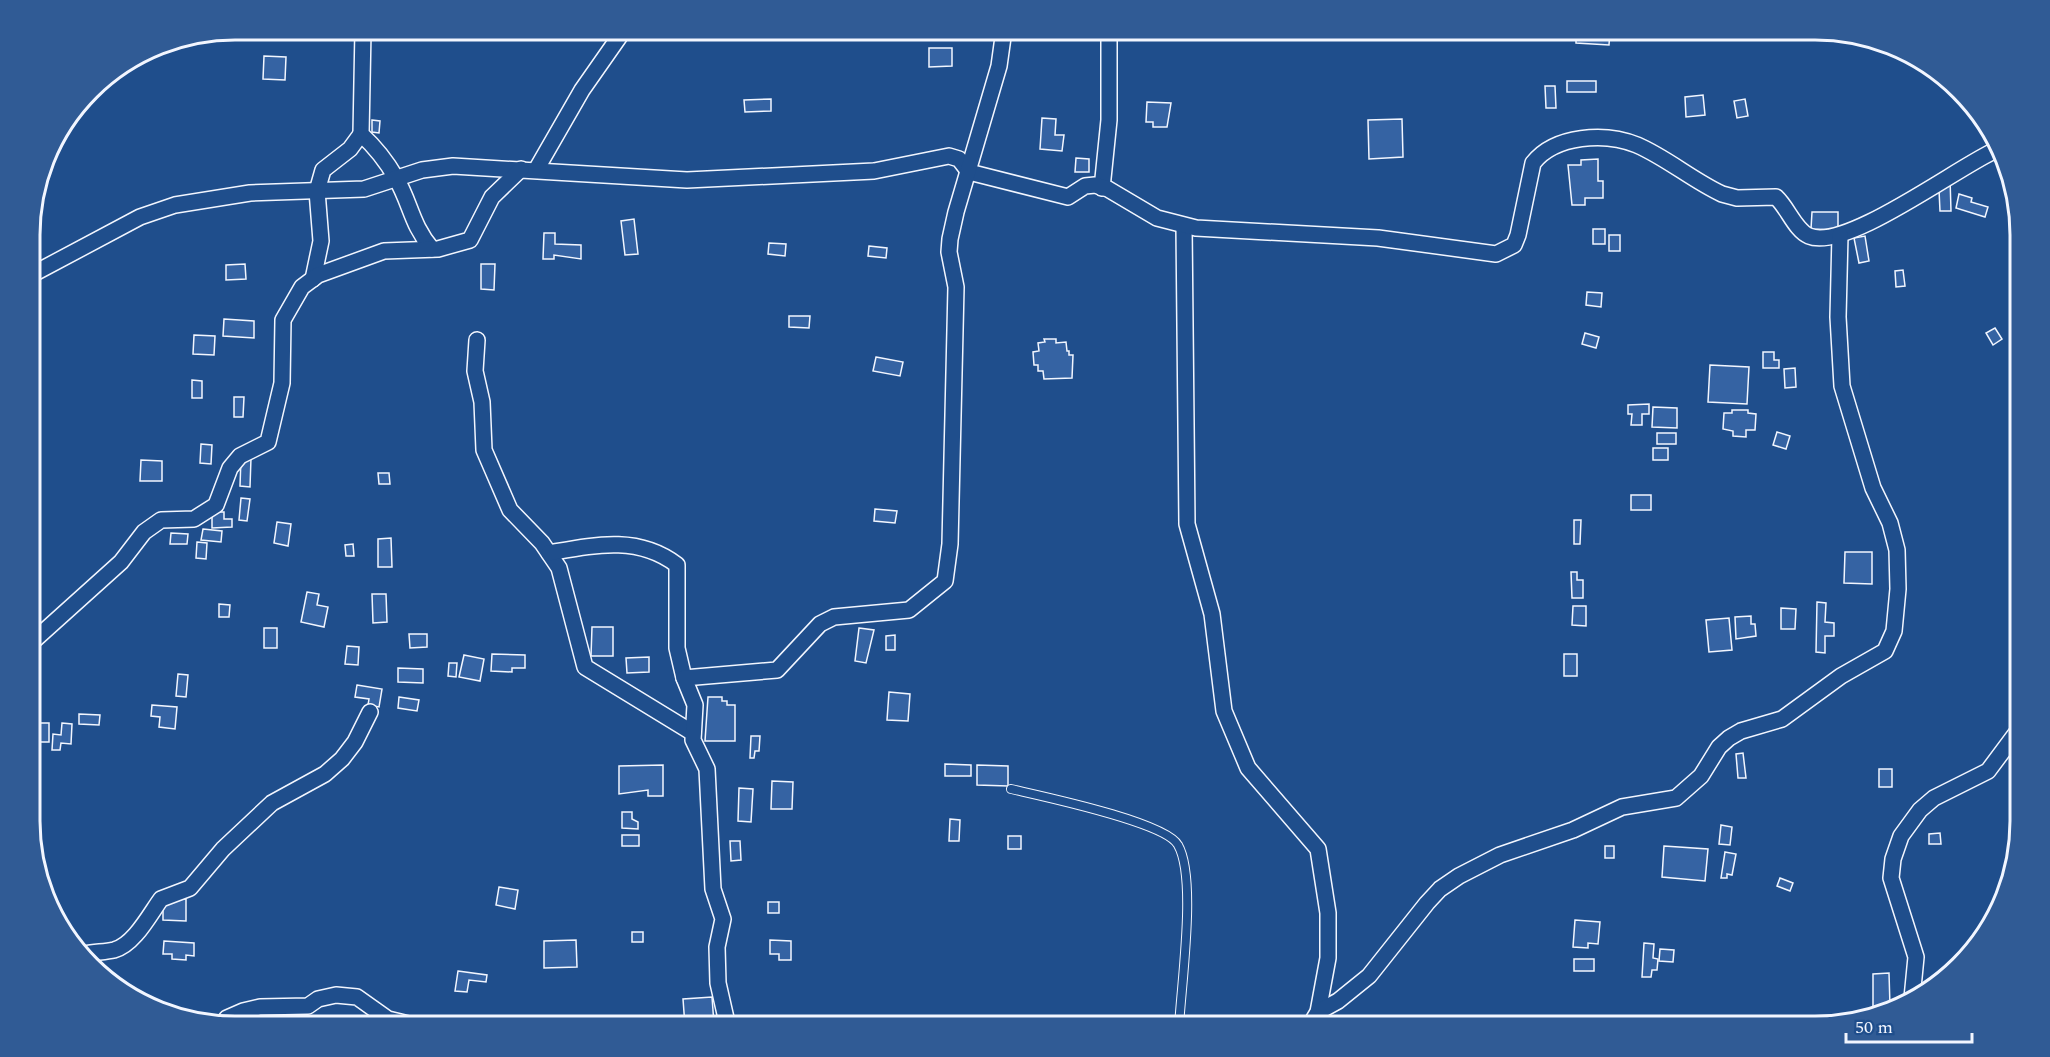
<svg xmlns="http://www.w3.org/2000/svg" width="2050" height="1057" font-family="Spectral,serif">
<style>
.building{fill:#3563a3;stroke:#f2f6ff;stroke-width:1.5}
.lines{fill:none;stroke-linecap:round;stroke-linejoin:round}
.service-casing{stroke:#f2f6ff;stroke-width:10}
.minor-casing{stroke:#f2f6ff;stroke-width:18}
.service{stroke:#1f4e8c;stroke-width:8}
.minor{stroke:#1f4e8c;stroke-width:15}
.rim{fill:none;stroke:#f2f6ff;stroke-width:3}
</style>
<rect width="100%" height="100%" fill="#1f4e8c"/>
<g class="building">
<path d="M1576,30H1610L1609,45L1576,43Z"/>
<path d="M929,48H952V66L929,67Z"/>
<path d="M264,56L286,57L285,80L263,79Z"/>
<rect x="1567" y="81" width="29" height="11"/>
<path d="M1545,86H1555L1556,108H1546Z"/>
<path d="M1703,95L1705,115L1686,117L1685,97Z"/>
<path d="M771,99V111L745,112L744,100Z"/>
<path d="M1745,99L1748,116L1737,118L1734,101Z"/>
<path d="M1147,102L1171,103L1167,127H1153V122H1146Z"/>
<path d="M1042,118L1056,119L1055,135H1064L1062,151L1040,149Z"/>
<path d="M1402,119L1403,157L1369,159L1368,120Z"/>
<path d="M372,120L380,121L379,133L372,132Z"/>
<path d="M1076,158L1089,159V172H1075Z"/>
<path d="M1598,159V181H1603V198H1585V205H1572L1568,165H1581V160Z"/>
<path d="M1932,178H1950L1951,211H1940L1939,190H1932Z"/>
<path d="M1959,194L1972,198L1971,202L1988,207L1985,217L1956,208Z"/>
<path d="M1812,212H1838V230L1811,229Z"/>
<path d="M634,219L638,254L625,255L621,221Z"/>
<rect x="1593" y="229" width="12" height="15"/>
<path d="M544,233H555V244L581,245V259L554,255V259H543Z"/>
<rect x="1609" y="235" width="11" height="16"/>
<path d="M1865,236L1869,261L1859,263L1854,238Z"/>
<path d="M769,243L786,244L785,256L768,254Z"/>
<path d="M869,246L887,248L886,258L868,256Z"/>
<path d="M245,264L246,279L226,280V265Z"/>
<path d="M481,264H495L494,290L481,289Z"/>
<path d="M1903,270L1905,286L1896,287L1895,271Z"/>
<path d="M1587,292L1602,293L1601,307L1586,305Z"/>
<path d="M789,316H810L809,328L789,327Z"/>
<path d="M224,319L254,321V338L223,336Z"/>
<path d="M1995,328L2002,339L1993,345L1986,333Z"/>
<path d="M1585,333L1599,337L1596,348L1582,344Z"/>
<path d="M194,335L215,336L214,355L193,354Z"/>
<path d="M1044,339H1056V343L1066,342L1067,351H1069V355H1073L1072,378L1044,379L1043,371H1038V365H1034L1033,352L1039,351L1038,343L1045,342Z"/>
<path d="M1763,352H1774V360H1779V368H1763Z"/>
<path d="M876,357L903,362L900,376L873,371Z"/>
<path d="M1710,365L1749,367L1747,404L1708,402Z"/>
<path d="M1795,368L1796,387L1785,388L1784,369Z"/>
<path d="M192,380L202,381V398H192Z"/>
<path d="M234,397H244L243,417H234Z"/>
<path d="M1649,404V414H1642V425H1631L1632,414H1628V405Z"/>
<path d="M1653,407L1677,408V428L1652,427Z"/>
<path d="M1732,410H1748V413L1756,414L1755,430H1746V437L1733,436V431L1723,429L1724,413H1732Z"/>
<path d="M1777,432L1790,436L1786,449L1773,445Z"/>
<rect x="1657" y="433" width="19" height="11"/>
<path d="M201,444L212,445L211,464L200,463Z"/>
<rect x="1653" y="448" width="15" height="12"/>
<path d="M241,458H251L250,487L240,486Z"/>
<path d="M141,460L162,461V481H140Z"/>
<path d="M378,473H389L390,484H379Z"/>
<rect x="1631" y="495" width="20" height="15"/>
<path d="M241,498L250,499L247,521L239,520Z"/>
<path d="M875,509L897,511L895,523L874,521Z"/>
<path d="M212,512H224V519H232V527L212,528Z"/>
<path d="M1574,520H1581L1580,544H1574Z"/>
<path d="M277,522L291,524L288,546L274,543Z"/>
<path d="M203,529L222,531L221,542L201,540Z"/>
<path d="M171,533L188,534L187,544H170Z"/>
<path d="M391,538L392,567H378V539Z"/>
<path d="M197,542L207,543L206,559L196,558Z"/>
<path d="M353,544L354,556H346L345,545Z"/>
<path d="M1845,552H1872V584L1844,583Z"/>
<path d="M1571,572H1577V580H1583V598H1572Z"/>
<path d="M307,592L319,594L317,605L328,607L324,627L301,622Z"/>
<path d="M372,594H386L387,622L373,623Z"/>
<path d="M1817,602L1826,603L1825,622L1834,623V636H1825V653L1816,652Z"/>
<path d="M219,604L230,605L229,617H219Z"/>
<path d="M1573,606H1586V626L1572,625Z"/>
<path d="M1781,608L1796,609L1795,629H1781Z"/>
<path d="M1751,616V624H1755L1756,636L1736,639L1735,617Z"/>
<path d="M1729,618L1732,650L1709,652L1706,620Z"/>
<path d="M592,627H613V656H591Z"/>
<rect x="264" y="628" width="13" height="20"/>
<path d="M859,628L874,630L866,663L855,661Z"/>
<path d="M409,634H427V647L410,648Z"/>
<path d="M895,635V650H886V636Z"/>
<path d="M347,646L359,647L358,665L345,664Z"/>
<path d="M492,654L525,655V668H512V672L491,671Z"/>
<rect x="1564" y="654" width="13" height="22"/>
<path d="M464,655L484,659L480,681L459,677Z"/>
<path d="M649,657V672L627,673L626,658Z"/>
<path d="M449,663H457L456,677L448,676Z"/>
<path d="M398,668L423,669V683L398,682Z"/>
<path d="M178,674L188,675L186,697L176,696Z"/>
<path d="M357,685L382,689L379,707L368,705L369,699L355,697Z"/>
<path d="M889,692L910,694L908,721L887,720Z"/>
<path d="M399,697L419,700L417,711L398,708Z"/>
<path d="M708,697H722V701H727V705H735V741H705Z"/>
<path d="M152,705L177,707L175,729L159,727L160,717L151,716Z"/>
<path d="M79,714L100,715L99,725L79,724Z"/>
<rect x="40" y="723" width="9" height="19"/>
<path d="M62,723L72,724L71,744L61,743L60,750H52L53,734L61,735Z"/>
<path d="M751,736H760L759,751H755L754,758H750Z"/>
<path d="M1743,753L1746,778H1738L1736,754Z"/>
<path d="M945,764L971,765V776H945Z"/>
<path d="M663,765V796H648V790L619,794V766Z"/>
<path d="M977,765L1008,766V786L977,785Z"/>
<rect x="1879" y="769" width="13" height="18"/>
<path d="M772,781L793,782L792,809H771Z"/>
<path d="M739,788L753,789L751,822L738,821Z"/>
<path d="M622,812H632V819L638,822V829L622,828Z"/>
<path d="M950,819L960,820L959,841H949Z"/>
<path d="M1721,825L1732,827L1730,845L1719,844Z"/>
<path d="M1940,833L1941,844H1929V834Z"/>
<rect x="622" y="835" width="17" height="11"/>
<rect x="1008" y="836" width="13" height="13"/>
<path d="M730,841H740L741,860L731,861Z"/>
<rect x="1605" y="846" width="9" height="12"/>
<path d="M1664,846L1708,849L1705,881L1662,877Z"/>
<path d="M1725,852L1736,854L1732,875L1727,874V878H1721Z"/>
<path d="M1780,878L1793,883L1790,891L1777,886Z"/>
<path d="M499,887L518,890L515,909L496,905Z"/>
<path d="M163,899H186V921L163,920Z"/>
<rect x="768" y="902" width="11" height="11"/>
<path d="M1575,920L1600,922L1598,944L1588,943V948L1573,947Z"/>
<rect x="632" y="932" width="11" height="10"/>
<path d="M576,940L577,967L544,968V941Z"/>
<path d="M770,940L791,941V960H779V954H770Z"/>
<path d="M164,941L194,943V956L186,955V960L172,959V954H163Z"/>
<path d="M1644,943L1654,944L1653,958L1658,959L1657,970H1652L1651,977H1642Z"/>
<path d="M1660,949L1674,950L1673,962L1659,961Z"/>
<rect x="1574" y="959" width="20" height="12"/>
<path d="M458,971L487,975L486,982L469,980L467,992L455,991Z"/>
<path d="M1889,973L1890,1006L1873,1007V974Z"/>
<path d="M712,997L714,1024L685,1026L683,999Z"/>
</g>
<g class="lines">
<g class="service-casing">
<path id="service" d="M1011,789C1041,796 1166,822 1178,845C1197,878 1181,985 1179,1027"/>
</g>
<g class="minor-casing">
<g id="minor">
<path d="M363,30L361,134C374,146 387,162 396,178C411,204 411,224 432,249"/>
<path d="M536,170L582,90L624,30"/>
<path d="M1102,188L1109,120V30"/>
<path d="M1184,226L1187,524L1212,614L1224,711L1248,768L1318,849L1328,913V958L1318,1012L1309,1027"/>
<path d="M31,275L140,217L175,205L250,193L364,189L422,170L453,166L687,180L874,171L949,156L959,159L969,172L1068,197L1085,186L1095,185L1108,189L1157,218L1196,228L1378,238L1496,254L1514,245L1518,235L1533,163C1555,135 1605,132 1637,145C1667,158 1692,180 1722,194L1737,198L1776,197C1788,208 1795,230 1809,236C1845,252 1959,166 1996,150"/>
<path d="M313,279L321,241L317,191L323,170L350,149L361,134"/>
<path d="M477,340L475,371L482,402L484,450L510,510L542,543L559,568L585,667L693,733"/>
<path d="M549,553C594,545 638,535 677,565V648L684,678"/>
<path d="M31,643L121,562L144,532L161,520L194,519L216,505L230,468L240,456L268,442L282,383L283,320L302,287L318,275L384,251L438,249L470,240L492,197L521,169"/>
<path d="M85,954C95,952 105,952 114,950C134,945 150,914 161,899L190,888L223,849L272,803L325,774L342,759L355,742L370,712"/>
<path d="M1912,998L1916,957L1891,878L1893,859L1901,836L1920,810L1934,798L1988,771L2020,728"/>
<path d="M1318,1012L1338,1001L1369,976L1427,903L1440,889L1459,876L1500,855L1573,830L1622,807L1676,798L1701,776L1719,747L1729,738L1741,731L1782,719L1841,676L1885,651L1894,631L1898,589L1897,550L1890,523L1873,488L1842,386L1838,317L1840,235"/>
<path d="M222,1024L227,1018L243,1011L260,1007L308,1006L318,999L336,995L357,997L388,1019L421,1027"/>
<path d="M728,1027L718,983L717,947L723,919L713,889L707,769L693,740L695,705L684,678L777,670L820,624L834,617L909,610L945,581L950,544L956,287L949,252L950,239L956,212L999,66L1004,30"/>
</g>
</g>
<use href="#service" class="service"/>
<use href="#minor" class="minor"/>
</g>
<path d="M0 0H2050V1057H0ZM235 40H1815A195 195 0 0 1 2010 235V821A195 195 0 0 1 1815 1016H235A195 195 0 0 1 40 821V235A195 195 0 0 1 235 40Z" fill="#305b95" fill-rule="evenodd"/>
<path class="rim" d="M235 40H1815A195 195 0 0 1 2010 235V821A195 195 0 0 1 1815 1016H235A195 195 0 0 1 40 821V235A195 195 0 0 1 235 40Z"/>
<path d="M1846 1033v9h126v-9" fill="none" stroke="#f2f6ff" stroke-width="3"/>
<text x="1855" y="1033" font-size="18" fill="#f2f6ff" stroke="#1f4e8c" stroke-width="4.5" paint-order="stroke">50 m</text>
</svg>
